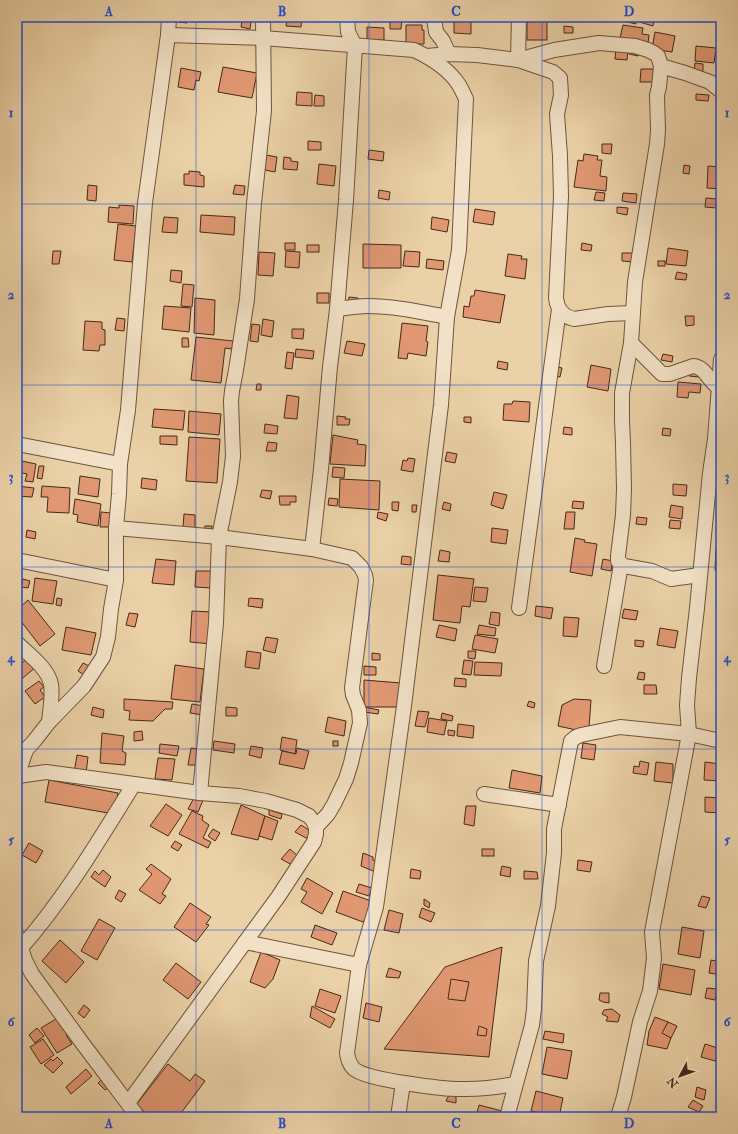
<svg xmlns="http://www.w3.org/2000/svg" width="738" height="1134" font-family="'IM FELL Double Pica',serif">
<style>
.building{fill:#e19872;stroke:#442a19}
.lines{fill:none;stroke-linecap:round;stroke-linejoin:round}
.minor-casing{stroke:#6e543c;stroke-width:16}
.minor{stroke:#f2e1c6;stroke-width:14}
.grid{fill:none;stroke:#1d4ed8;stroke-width:1;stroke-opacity:0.55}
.neatline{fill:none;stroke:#1d4ed8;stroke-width:1.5}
.grid-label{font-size:13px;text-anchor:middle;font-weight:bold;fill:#1d4ed8}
</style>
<rect width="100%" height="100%" fill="#ebd1a7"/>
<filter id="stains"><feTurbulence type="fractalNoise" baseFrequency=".005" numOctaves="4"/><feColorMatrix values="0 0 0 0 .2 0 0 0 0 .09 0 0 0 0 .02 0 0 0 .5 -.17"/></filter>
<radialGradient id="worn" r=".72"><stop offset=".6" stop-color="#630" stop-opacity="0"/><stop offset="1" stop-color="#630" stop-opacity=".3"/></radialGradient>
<g class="building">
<path d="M178,17H187V23L178,22Z"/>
<path d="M272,17H302L301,27L286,26L287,20L272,19Z"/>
<path d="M390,17H402L401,29H390Z"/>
<path d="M408,17H430V22H409Z"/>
<path d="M454,17H471V34L454,33Z"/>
<path d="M620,17H655L653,26L636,21V24L619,20Z"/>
<path d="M242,20L251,22L250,29L241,27Z"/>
<rect x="527" y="21" width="20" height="19"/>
<path d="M406,25H422V30H424V44H406Z"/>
<path d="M623,25L643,28L642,34L649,35L648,43L620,38Z"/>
<path d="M564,26L573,27V33H564Z"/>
<path d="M367,27L384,28V40H367Z"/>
<path d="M655,32L675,36L672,52L652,49Z"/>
<path d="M719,41H721V62H718Z"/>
<path d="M631,46L640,48L638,56L629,54Z"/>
<path d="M696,46L716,48L714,63L695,61Z"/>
<path d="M616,49L628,50L627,60L615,59Z"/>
<path d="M695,63L703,64V74L694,73Z"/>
<path d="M223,67L257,73L252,98L218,92Z"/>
<path d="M181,68L201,72L199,81L196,80L194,90L178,87Z"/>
<path d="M641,69H654V82H640Z"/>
<path d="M297,92L312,93V106L296,105Z"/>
<path d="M696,94L709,95L708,101L696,100Z"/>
<path d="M315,95L324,96V106H314Z"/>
<path d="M17,118H21L20,130H17Z"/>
<path d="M308,141L321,142V150H308Z"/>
<path d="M602,144H612L611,154L602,153Z"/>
<path d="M369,150L384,152L383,161L368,159Z"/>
<path d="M584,154L598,156L597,160H602L600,176L607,177L606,191L574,187L578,160L583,161Z"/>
<path d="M266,155L277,157L275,172L265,170Z"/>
<path d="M284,157L291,158V161L298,162L297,170L283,169Z"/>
<path d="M319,164L336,166L334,186L317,184Z"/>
<path d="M684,165L690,166L689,174L683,173Z"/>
<path d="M708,166L721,167V189L707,188Z"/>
<path d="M189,171L200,172V175L204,176V187L184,185V174H189Z"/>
<path d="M88,185L97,186L96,201L87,200Z"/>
<path d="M235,185L245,186L244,195L233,194Z"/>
<path d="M379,190L390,192L389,200L378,198Z"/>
<path d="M596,192L605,193L604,201L594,200Z"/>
<path d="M623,193L637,194L636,203L622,201Z"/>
<path d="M706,198L717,199V208L705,207Z"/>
<path d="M119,205L134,206L133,224L108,222L109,207L119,208Z"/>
<path d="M617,207L628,208L627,215L617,213Z"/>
<path d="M475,209L495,212L493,225L473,222Z"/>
<path d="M201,215L235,217L234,235L200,232Z"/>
<path d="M164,217L178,218L177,233L162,232Z"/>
<path d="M432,217L449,220L447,232L431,229Z"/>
<path d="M118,224L136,226L132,262L114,260Z"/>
<rect x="717" y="238" width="4" height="8"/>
<rect x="285" y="243" width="10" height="7"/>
<path d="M582,243L592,245L591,251L581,250Z"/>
<path d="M363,244L401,245V268H363Z"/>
<rect x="307" y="245" width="12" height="7"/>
<path d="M668,248L688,251L686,266L666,264Z"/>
<path d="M53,251H61L59,264H52Z"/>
<path d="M286,251L300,252L299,268L285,267Z"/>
<path d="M405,251L420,252L419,267L403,266Z"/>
<path d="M259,252L275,253L273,276L258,275Z"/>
<path d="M622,253H634V262L622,261Z"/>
<path d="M508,254L522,256L521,259H527L525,279L505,276Z"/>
<path d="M427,259L444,261L443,270L426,268Z"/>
<rect x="658" y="261" width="7" height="5"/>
<path d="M717,265L721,266V272L716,271Z"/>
<path d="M171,270L182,271L181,283L170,281Z"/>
<path d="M677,272L687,274L686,280L675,279Z"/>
<path d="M183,284L194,285L192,307L181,306Z"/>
<path d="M475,290L505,295L500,323L463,317L464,306L469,307L471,296H474Z"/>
<rect x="317" y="293" width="12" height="10"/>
<path d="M349,297L358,298V305L348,304Z"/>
<path d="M195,298L215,300L214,335L194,333Z"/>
<path d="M164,306L191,308L189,332L162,329Z"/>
<path d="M685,316H694V325L686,326Z"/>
<path d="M117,318L125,319L124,331L115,330Z"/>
<path d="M263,319L274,321L272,337L261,335Z"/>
<path d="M85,321L102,322V329L105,330V345H100L99,351L83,350Z"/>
<path d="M402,323L428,326L426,341L428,342L426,356L408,353L407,359L398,358Z"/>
<path d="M252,324L260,325L258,342L250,341Z"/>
<path d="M292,329H304L303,339L292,338Z"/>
<path d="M196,337L233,341L232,349L225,348L221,383L191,380Z"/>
<path d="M182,338H188L189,347H182Z"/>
<path d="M347,341L365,344L362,356L344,353Z"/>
<path d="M296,349L314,351L313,359L295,357Z"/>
<path d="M287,352L294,353L292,369L285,368Z"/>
<path d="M663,354L673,356L672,362L661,360Z"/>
<path d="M498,361L508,363L507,370L497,368Z"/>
<path d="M591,365L611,369L608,391L587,387Z"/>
<path d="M554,366L562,368L560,377L552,375Z"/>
<path d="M690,370L700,371L699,377L689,376Z"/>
<path d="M678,382L701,384L700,393L689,392L688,398L677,397Z"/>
<path d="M257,384H261V390H256Z"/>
<path d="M287,395L299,397L297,419L284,418Z"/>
<path d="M513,401L530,402L529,422L503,420L504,404H512Z"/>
<path d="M154,409L185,411L183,430L152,427Z"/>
<path d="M189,411L221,414L219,435L188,432Z"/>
<path d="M337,416L346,417L345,419H350L349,425H337Z"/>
<path d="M464,417H471V423L464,422Z"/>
<path d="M265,424L278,426L277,434L264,433Z"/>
<path d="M564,427L572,428V435L563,434Z"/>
<path d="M663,428L671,429L670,436L662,435Z"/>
<path d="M333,435L358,440L357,444L366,445L365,466L330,464Z"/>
<path d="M160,436H177V445L160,444Z"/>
<path d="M189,437L220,439L217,483L186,481Z"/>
<path d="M268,442L277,443L276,451H266Z"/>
<path d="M447,452L457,454L455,463L445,461Z"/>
<path d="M408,458L415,459L413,472L401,470L403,460L407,461Z"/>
<path d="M17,460L36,464L33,482L25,481L27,474L17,472Z"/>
<path d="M39,466H44L42,479L37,478Z"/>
<path d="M333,467L345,468L344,478L332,477Z"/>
<path d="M80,476L100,479L98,497L78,494Z"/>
<path d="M142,478L157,480L156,490L141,488Z"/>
<path d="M340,479L380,481L379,510L339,507Z"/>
<path d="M673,484L687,485L686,496L673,495Z"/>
<path d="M17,486L34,488L32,497L17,496Z"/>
<path d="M42,486L70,488L69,513L47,512L48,497H41Z"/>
<path d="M262,490L272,491L270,499L260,497Z"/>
<path d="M494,492L507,495L503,509L491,505Z"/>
<path d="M279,496H296V502H290V505H280Z"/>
<path d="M329,498L338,499L337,506L328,505Z"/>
<path d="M75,499L101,504L98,526L77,522L78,515L73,514Z"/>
<path d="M573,501L584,502L583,509L572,508Z"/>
<path d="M392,502H399L398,511L392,510Z"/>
<path d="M444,502L451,504L450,511L442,509Z"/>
<path d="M412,505H417L416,512H412Z"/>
<path d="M671,505L683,507L682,519L669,517Z"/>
<path d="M101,512L111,513L109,527H100Z"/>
<path d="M378,512L388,514L386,521L377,518Z"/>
<path d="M566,512H575L574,529H564Z"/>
<path d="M184,514L195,515V528H183Z"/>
<path d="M637,517L647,518L646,525L636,524Z"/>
<path d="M670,520L681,521L680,529L669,528Z"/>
<path d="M205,526H212V533H204Z"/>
<path d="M17,527L22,528L20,537L17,536Z"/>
<path d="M492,528L508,530L506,544L491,542Z"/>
<path d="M27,530L36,532L35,539L26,537Z"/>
<path d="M575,538L585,540L584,542L597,544L592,576L570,572Z"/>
<path d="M716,548H721V571L715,570Z"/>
<path d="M440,550L450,552L449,562L438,561Z"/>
<path d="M402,556L411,557V565L401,564Z"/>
<path d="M156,559L176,561L174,585L152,583Z"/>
<path d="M603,559L613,561L611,571L601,569Z"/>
<path d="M196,571H213L212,588L195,587Z"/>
<path d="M438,575L474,579L470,607L462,606L460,623L433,620Z"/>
<path d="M35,578L57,581L53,604L32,601Z"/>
<path d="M23,579L30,581L28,588L21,587Z"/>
<path d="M475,587L488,588L486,602L473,601Z"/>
<path d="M57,598L62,599L61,606L56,605Z"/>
<path d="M249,598L263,599L262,608L248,606Z"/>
<path d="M28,600L55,634L40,646L17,616V610Z"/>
<path d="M536,606L553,608L551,619L535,616Z"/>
<path d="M624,609L638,611L636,620L622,618Z"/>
<path d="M192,611L213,612L211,644L190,642Z"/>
<path d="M491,612L500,613L499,626L489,624Z"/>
<path d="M129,613L138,614L135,627L126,625Z"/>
<path d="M564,617L579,618L577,637L563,636Z"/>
<path d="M439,625L457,629L455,641L436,637Z"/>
<path d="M479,625L496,628L495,636L477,634Z"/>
<path d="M66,627L96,633L91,655L62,650Z"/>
<path d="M660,628L678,631L675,648L657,645Z"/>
<path d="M475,635L498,639L495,653L472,649Z"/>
<path d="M266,637L278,639L275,653L263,650Z"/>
<path d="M635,640L644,641L643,647L635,646Z"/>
<path d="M247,651L261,653L259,669L245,667Z"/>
<path d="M468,651H476L475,659L468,658Z"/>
<path d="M372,653L380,654V660H372Z"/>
<path d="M28,658L36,667L18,682L17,680V667Z"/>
<path d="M464,660L473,661L471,675L462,674Z"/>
<path d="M475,662L502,663L501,676L474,675Z"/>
<path d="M83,663L91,667L86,676L78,671Z"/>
<path d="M175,665L204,669L200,702L171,699Z"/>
<path d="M364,666L376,667V675H364Z"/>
<path d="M639,672L645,673L644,680L637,679Z"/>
<path d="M455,678L466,679V687L454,686Z"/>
<path d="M364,680L401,683L399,707H364Z"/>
<path d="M39,681L44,687L40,690L45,697L35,704L25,691Z"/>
<path d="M644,685H656L657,694H644Z"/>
<path d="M124,699L173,702L172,709H165L153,721L129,720L130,711L124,710Z"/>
<path d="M574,699L591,700L589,727L581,731L558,726L562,705Z"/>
<path d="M529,701L535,703L534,708L527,706Z"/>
<path d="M192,704L204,706L203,715L190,713Z"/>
<path d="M93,707L104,710L103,718L91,715Z"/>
<path d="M226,707L237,708V716H226Z"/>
<path d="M364,707L379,710L378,714L364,712Z"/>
<path d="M418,711L429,712L425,727L415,726Z"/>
<path d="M442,713L453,716L452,721L441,719Z"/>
<path d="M328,717L346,721L344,736L325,732Z"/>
<path d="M429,718L447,721L444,735L427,732Z"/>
<path d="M458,724L474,726L473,738L457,736Z"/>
<path d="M448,730L455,731L454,736L448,735Z"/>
<path d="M142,731L143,740L134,741V732Z"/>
<path d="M102,733L124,736L122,751L126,753L125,765L100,763Z"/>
<path d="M282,737L297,740L295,754L280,750Z"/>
<path d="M214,741L235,744L234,753L213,750Z"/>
<rect x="333" y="741" width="5" height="5"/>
<path d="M583,743L596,745L594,760L581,758Z"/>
<path d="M160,744L179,746L177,756L159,753Z"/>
<path d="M251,746L263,748L261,758L249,755Z"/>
<path d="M191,748L200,749L198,765H188Z"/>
<path d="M297,748L309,751L304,769L279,764L282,751L296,754Z"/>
<path d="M77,755L88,757L86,774L74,773Z"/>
<path d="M158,758L175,759L172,780L155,779Z"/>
<path d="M640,761L649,763L647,775L633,773L634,766L639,767Z"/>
<path d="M656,762L673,764V783L654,781Z"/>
<path d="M705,762L721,764V781L704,780Z"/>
<path d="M512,770L542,776L540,793L509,788Z"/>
<path d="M49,780L118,793L114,814L45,802Z"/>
<path d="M195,796L204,798L198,812L188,809Z"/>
<path d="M705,797L721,798V813L705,812Z"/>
<path d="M166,804L182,815L168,836L150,826Z"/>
<path d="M241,805L265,816L258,840L231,834Z"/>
<path d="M466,806H476L474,826L464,824Z"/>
<path d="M269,810L282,814L281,819L269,815Z"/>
<path d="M192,811L203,816L202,820L209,825L203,838L211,842L208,848L179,834Z"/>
<path d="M265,816L278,821L272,840L259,836Z"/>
<path d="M301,825L312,832L308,839L295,832Z"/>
<path d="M213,829L220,833L215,841L208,836Z"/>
<path d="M175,841L182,845L178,851L171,847Z"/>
<path d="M29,843L43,851L36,863L22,855Z"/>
<path d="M290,849L299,857L292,865L281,859Z"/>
<rect x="482" y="849" width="12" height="7"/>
<path d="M363,853L373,857V860L379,863L378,873L361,866Z"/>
<path d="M578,860L592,862L590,872L577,870Z"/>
<path d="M151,864L171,879L162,894L166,896L160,904L139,890L152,874L146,869Z"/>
<path d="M502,866L511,868L510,877L500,875Z"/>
<path d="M411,869L421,871L420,879L410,878Z"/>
<path d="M103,870L111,877L105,887L91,877L95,871L99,875Z"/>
<path d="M524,871L537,872L538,879H524Z"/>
<path d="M307,878L333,893L322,914L301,902L307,892L301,889Z"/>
<path d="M359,884L372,888L369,896L356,892Z"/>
<path d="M119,890L126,894L121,902L115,898Z"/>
<path d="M343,891L374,902L370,913L363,922L336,912Z"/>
<path d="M702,896L710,898L706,908L698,906Z"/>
<path d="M424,899L430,903L429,908L424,905Z"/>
<path d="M190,903L211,917L206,924L209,925L196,942L174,927Z"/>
<path d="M422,908L435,913L431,922L419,917Z"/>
<path d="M389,910L403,914L399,933L384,930Z"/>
<path d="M99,919L115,928L97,960L81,951Z"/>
<path d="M315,925L337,933L332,945L311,937Z"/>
<path d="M682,927L704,931L700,958L678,954Z"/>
<path d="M60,940L84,962L66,983L42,961Z"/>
<path d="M502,947L489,1057L384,1049L445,967Z"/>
<path d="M261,952L280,960L273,979L265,988L250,982Z"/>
<path d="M711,960L721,962V975L709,973Z"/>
<path d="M176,963L201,982L188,999L163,980Z"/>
<path d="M663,964L695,970L691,995L659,989Z"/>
<path d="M389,968L401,972L399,978L386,977Z"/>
<path d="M451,979L469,982L465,1001L448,999Z"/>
<path d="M707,988L717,989L715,1000L705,998Z"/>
<path d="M320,989L341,996L335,1013L315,1006Z"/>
<path d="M600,993H609V1003L603,1002L599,1000Z"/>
<path d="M366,1003L382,1007L379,1022L363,1018Z"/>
<path d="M84,1005L90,1010L84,1018L78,1013Z"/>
<path d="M312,1006L335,1019L330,1028L310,1017Z"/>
<path d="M612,1009L620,1015L618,1022L606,1021L608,1017L602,1014L604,1010Z"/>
<path d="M655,1017L668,1022L666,1035L671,1038L667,1049L647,1045L649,1031Z"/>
<path d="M56,1019L61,1026L63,1025L68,1034L66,1035L72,1044L57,1053L41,1028Z"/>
<path d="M668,1022L677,1026L671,1038L662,1033Z"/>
<path d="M479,1026L487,1029L486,1036L477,1035Z"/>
<path d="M37,1028L44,1036L35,1043L29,1035Z"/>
<path d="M545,1031L564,1034L563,1043L543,1039Z"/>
<path d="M43,1039L54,1055L41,1064L30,1047Z"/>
<path d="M705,1044L721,1049L719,1062L701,1057Z"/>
<path d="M547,1047L572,1051L567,1079L542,1074Z"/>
<path d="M57,1057L63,1063L53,1073L44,1065L51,1059L53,1061Z"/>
<path d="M168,1064L190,1081L195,1074L205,1081L178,1117H151L136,1105Z"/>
<path d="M86,1069L92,1076L71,1094L66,1087Z"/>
<path d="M104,1077L111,1085L105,1090L98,1083Z"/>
<path d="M697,1087L706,1090L704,1100L695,1097Z"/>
<path d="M536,1091L563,1098L559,1117L531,1111Z"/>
<path d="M450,1093L456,1096V1103L446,1101Z"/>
<path d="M693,1100L703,1106L699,1112L688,1107Z"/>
<path d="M479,1105L502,1111L500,1117H476Z"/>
<path d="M683,1112L694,1117H681Z"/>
</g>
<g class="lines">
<g class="minor-casing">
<g id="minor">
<path d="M434,17L436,32L443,41L449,54"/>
<path d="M519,17L518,60L553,72L560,78L561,95L557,114L560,156L561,196L556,298C557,308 563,317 574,319L608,314L633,313"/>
<path d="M168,35L263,38L414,50C431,58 449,69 459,85C462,90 464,95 466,99L459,250L447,317L441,405L404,706L376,907L359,965L347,1053C348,1059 349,1064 354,1069C367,1080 447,1090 466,1089C483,1089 499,1087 515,1084"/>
<path d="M427,56L449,54L477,55L518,60L554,50L599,43L635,46L648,50L654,53L658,56L661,66L659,87L657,95L658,130L657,144L635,282L631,343L622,393V420L623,443L624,489L623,515L618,556V561L624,566L652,571L671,579L700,575"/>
<path d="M661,66L685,73L710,82L721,91"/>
<path d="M337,309C347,308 357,306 367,306C394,306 421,312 447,317"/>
<path d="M631,343L662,374H670L693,366C706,367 708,381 718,387"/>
<path d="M17,444L120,464"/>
<path d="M116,528L219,537L312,549L352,558L361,567L365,575L366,580L352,688L353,695L359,710L360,723L351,763L346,779L334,804L328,814L316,827"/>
<path d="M312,549L321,469L330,367L337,309L346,200L355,46L348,32L347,17"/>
<path d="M17,560L116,580"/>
<path d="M519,608L559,309"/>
<path d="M17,643C29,655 47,667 51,684C53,696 50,710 49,722"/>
<path d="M604,666L621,564"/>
<path d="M17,775L18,776L46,772L200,793L239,796L266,801L297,810L309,816L313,821L316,827V834L314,842L278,897L128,1103"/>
<path d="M17,777L26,750L35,740L49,722L84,686L103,657L108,637L111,609L116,580V528L119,494L120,464L128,410L145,203L168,35L169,17"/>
<path d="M200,793L216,623L219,537L230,482L233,456L231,401L232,391L236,370L247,299L254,203L264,111L263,17"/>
<path d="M484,794L559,805"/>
<path d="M17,936L25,960L32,974L83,1044L138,1117"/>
<path d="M245,942L359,965"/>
<path d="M21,948C65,898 99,840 134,784"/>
<path d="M398,1117L403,1083"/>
<path d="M507,1117L532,1025L534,1009L536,961L548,906L554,853V829L571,741L576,737L581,735L620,727L689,734L721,741"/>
<path d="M618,1117L624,1097L640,1022L650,991L654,958L652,932L689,734L687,705L689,678L697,608L710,473L715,439L721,359"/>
</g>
</g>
<use href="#minor" class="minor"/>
</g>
<path class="grid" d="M196,17V1117M369,17V1117M542,17V1117M17,204H721M17,385H721M17,567H721M17,749H721M17,930H721"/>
<rect width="738" height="1134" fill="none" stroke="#ebd1a7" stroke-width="44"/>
<g transform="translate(680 1076) rotate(229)" stroke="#f2e1c6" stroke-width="3" paint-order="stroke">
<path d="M0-3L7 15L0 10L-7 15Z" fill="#442a19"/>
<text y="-6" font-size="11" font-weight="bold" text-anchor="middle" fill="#442a19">N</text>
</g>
<rect x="22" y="22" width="694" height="1090" class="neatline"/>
<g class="grid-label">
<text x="109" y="16">A</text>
<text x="282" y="16">B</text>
<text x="456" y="16">C</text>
<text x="629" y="16">D</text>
<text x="11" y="117">1</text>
<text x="727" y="117">1</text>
<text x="11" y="299">2</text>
<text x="727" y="299">2</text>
<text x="11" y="481">3</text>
<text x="727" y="481">3</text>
<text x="11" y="662">4</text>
<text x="727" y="662">4</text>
<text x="11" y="844">5</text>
<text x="727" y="844">5</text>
<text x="11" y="1026">6</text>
<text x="727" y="1026">6</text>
<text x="109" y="1128">A</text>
<text x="282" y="1128">B</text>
<text x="456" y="1128">C</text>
<text x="629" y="1128">D</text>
</g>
<rect width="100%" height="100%" filter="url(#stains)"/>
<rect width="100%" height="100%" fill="url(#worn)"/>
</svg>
